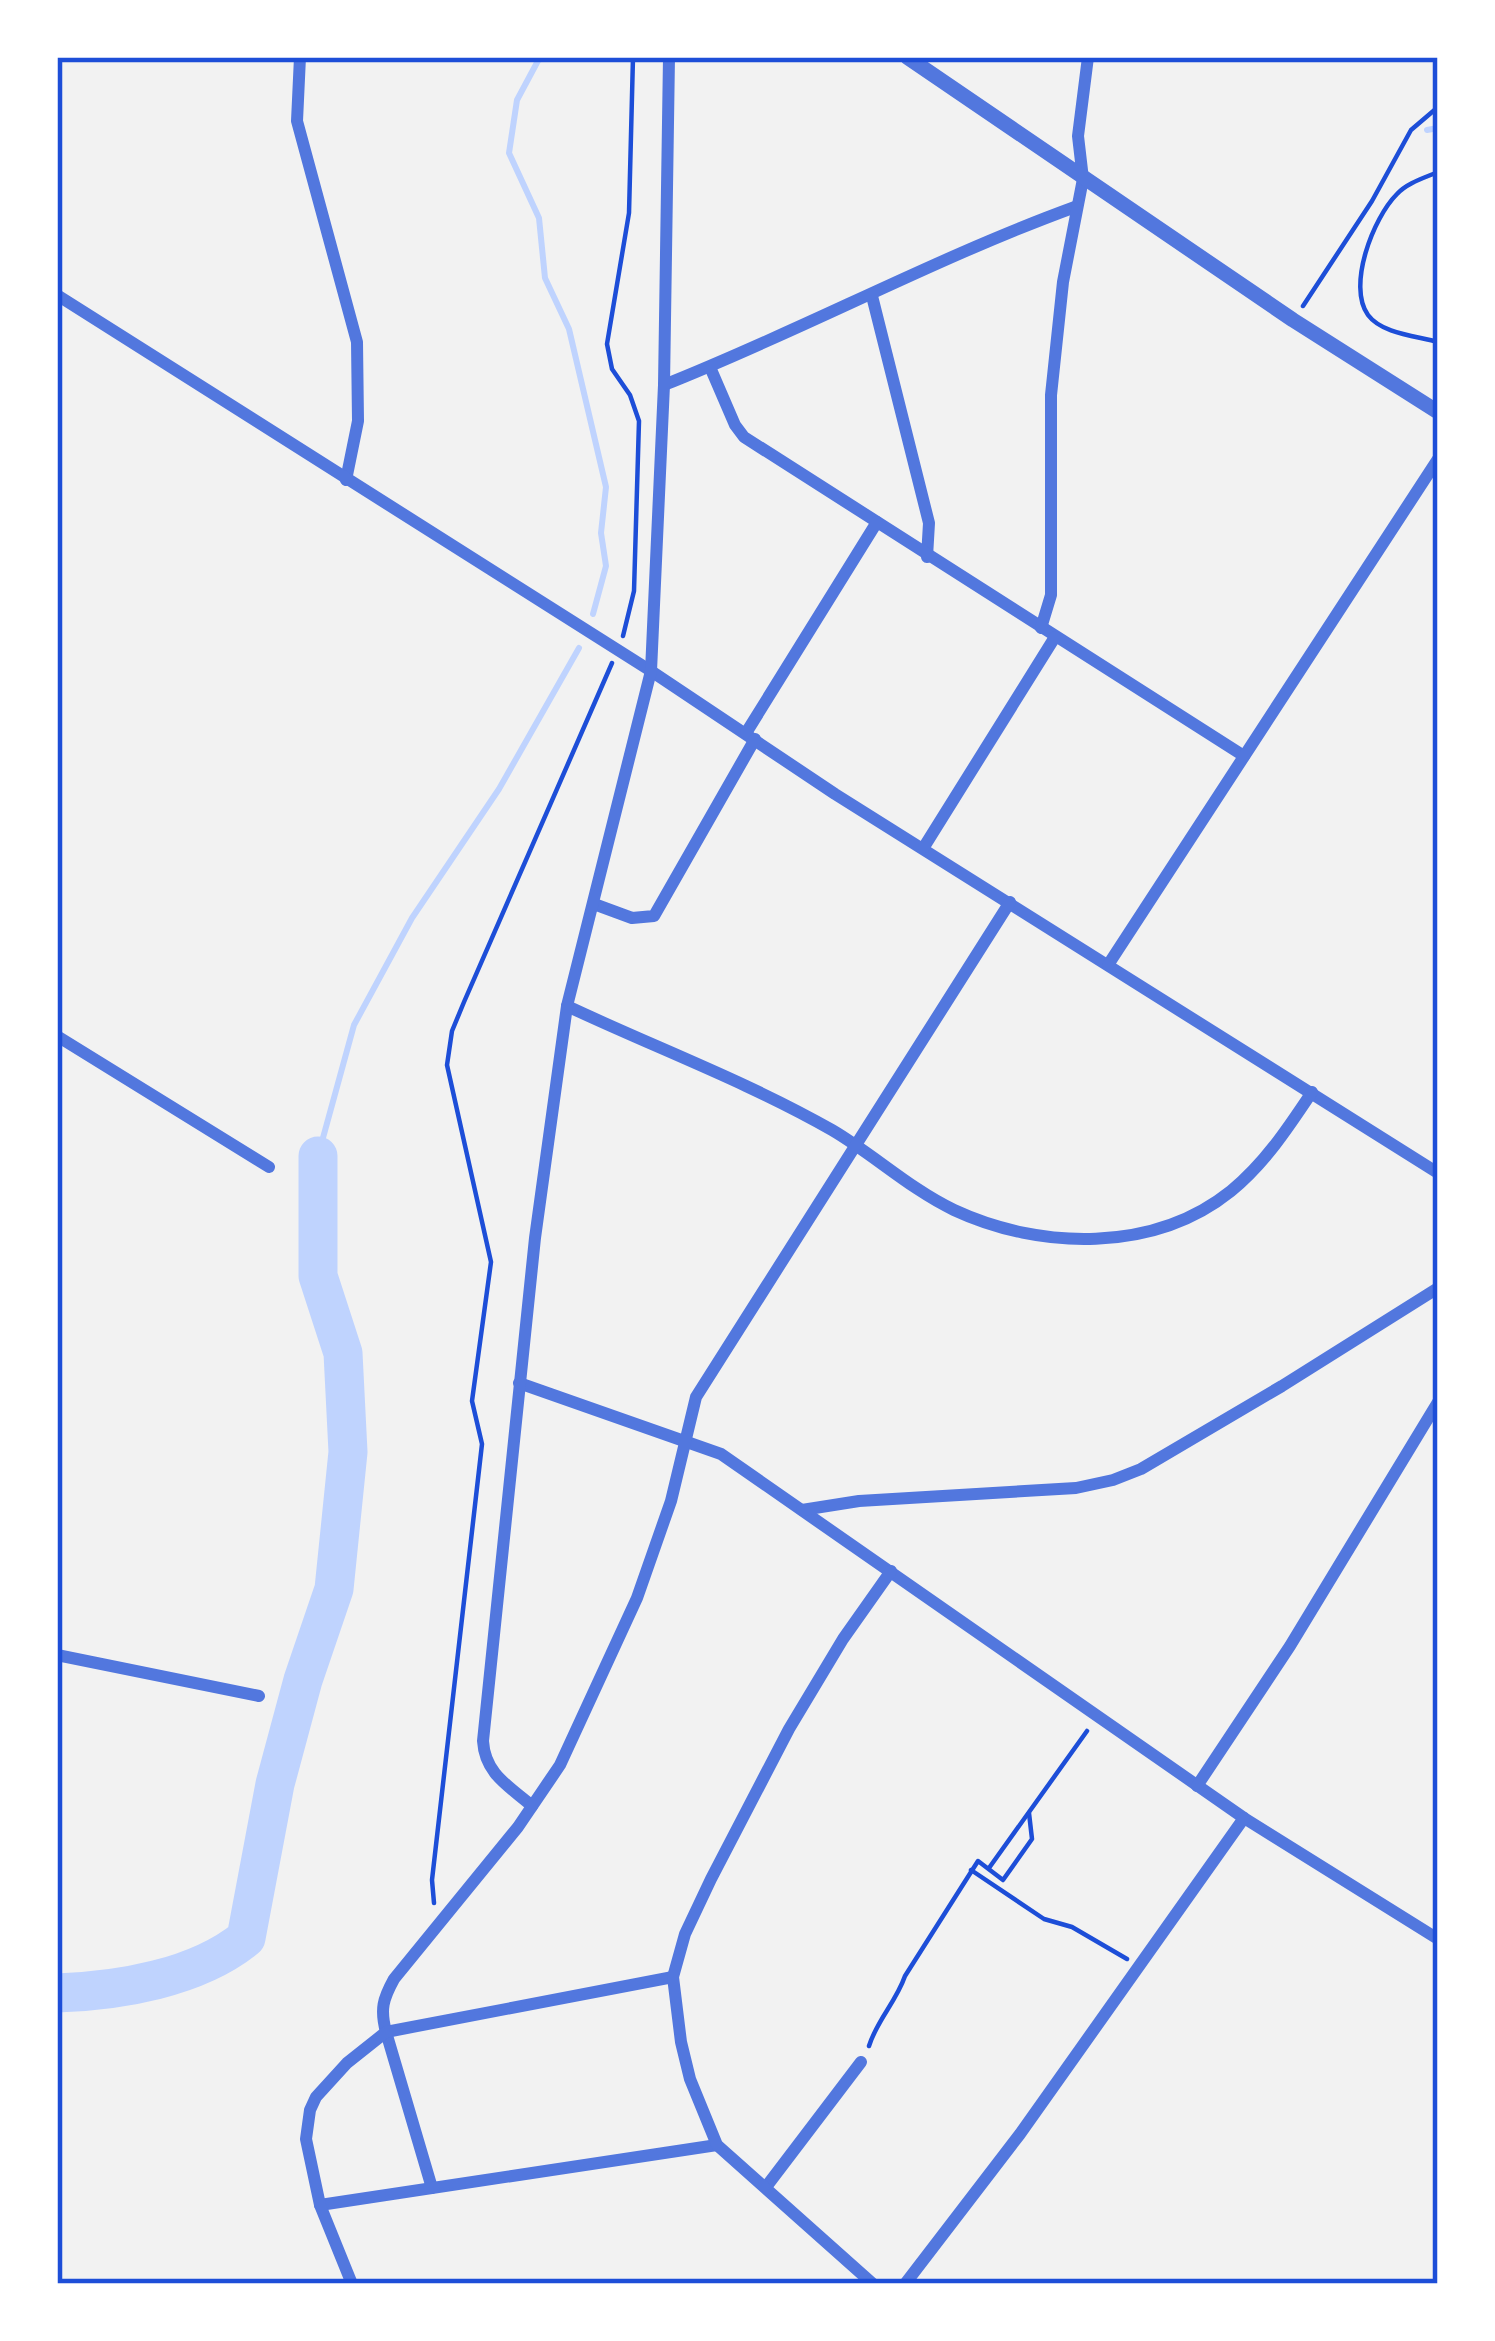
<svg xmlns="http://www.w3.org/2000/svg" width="1495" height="2341" font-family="'Alegreya Sans',sans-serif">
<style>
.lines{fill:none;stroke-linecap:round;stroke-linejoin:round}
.stream{stroke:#bfd3fe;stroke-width:6}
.river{stroke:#bfd3fe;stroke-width:39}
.path{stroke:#1d4ed8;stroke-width:4.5}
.minor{stroke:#5277de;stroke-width:12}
.tertiary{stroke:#5277de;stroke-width:15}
.neatline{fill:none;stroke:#1d4ed8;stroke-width:4.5}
</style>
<rect width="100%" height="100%" fill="#f2f2f2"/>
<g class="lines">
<g class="stream">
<path d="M540,57L517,100L509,153L539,218L545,278L569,329L606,487L601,533L606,566L593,614"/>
<path d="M1427,130L1438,128"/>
<path d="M318,1156L354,1025L412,918L499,789L579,648"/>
</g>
<path class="river" d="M57,1993C119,1991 197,1978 246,1938L275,1784L303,1680L334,1589L348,1452L343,1353L318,1276V1156"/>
<g class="path">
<path d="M1438,172C1424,178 1407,183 1397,194C1373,218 1347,286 1368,315C1382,334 1417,336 1438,342"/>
<path d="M1303,306L1372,201L1411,130L1438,107"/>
<path d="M623,636L634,591L639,421L630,395L612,369L607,344L629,213L633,57"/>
<path d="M989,1868L1087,1731"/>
<path d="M971,1870L1044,1919L1072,1927L1127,1959"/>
<path d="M434,1903L432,1880L482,1444L472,1401L491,1262L447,1065L452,1031L464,1002L612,663"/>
<path d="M869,2046C877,2020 896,2002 905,1976L978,1861L1003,1880L1032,1839L1029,1813"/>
</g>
<g class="minor">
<path d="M300,57L297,121L357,342L358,421L346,480"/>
<path d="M57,295L651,671L835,794L1438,1173"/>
<path d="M872,296L929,523L927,557"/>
<path d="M710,367L735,425L744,437L1244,756"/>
<path d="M664,385C803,330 935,258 1075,207"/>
<path d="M1041,628L1051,595V395L1063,282L1083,179L1078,136L1088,57"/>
<path d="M746,733L877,522"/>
<path d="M924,847L1055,637"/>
<path d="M594,904L632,918L654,916L755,739"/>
<path d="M1108,965L1438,459"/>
<path d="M567,1006C654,1047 748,1082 832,1130C873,1154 910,1189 954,1210C1040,1250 1154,1253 1231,1191C1265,1163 1288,1128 1312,1092"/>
<path d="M57,1036L269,1167"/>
<path d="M519,1383L721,1454L1244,1818L1438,1939"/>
<path d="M802,1510L859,1501L1076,1488L1113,1480L1141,1469L1282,1386L1438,1288"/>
<path d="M57,1655L259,1696"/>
<path d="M1197,1786L1290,1646L1438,1402"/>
<path d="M532,1806C509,1786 485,1774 483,1741L535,1238L567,1006L651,671L664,385L669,57"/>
<path d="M766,2187L861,2062"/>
<path d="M432,2188L386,2032C380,2009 383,1999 394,1979L518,1827L560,1765L637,1598L671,1501L696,1397L1010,902"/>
<path d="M320,2205L717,2145"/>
<path d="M352,2284L320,2205L306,2139L310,2110L316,2097L347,2063L386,2032L673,1977"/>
<path d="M873,2284L717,2145L690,2079L681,2042L673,1977L685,1934L711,1879L789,1729L843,1639L891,1571"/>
<path d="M905,2284L1020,2134L1244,1818"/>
</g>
<path class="tertiary" d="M907,57L1293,320L1438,412"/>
</g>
<rect width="1495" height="2341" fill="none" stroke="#ffffff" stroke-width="120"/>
<rect x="60" y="60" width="1375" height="2221" class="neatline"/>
</svg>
